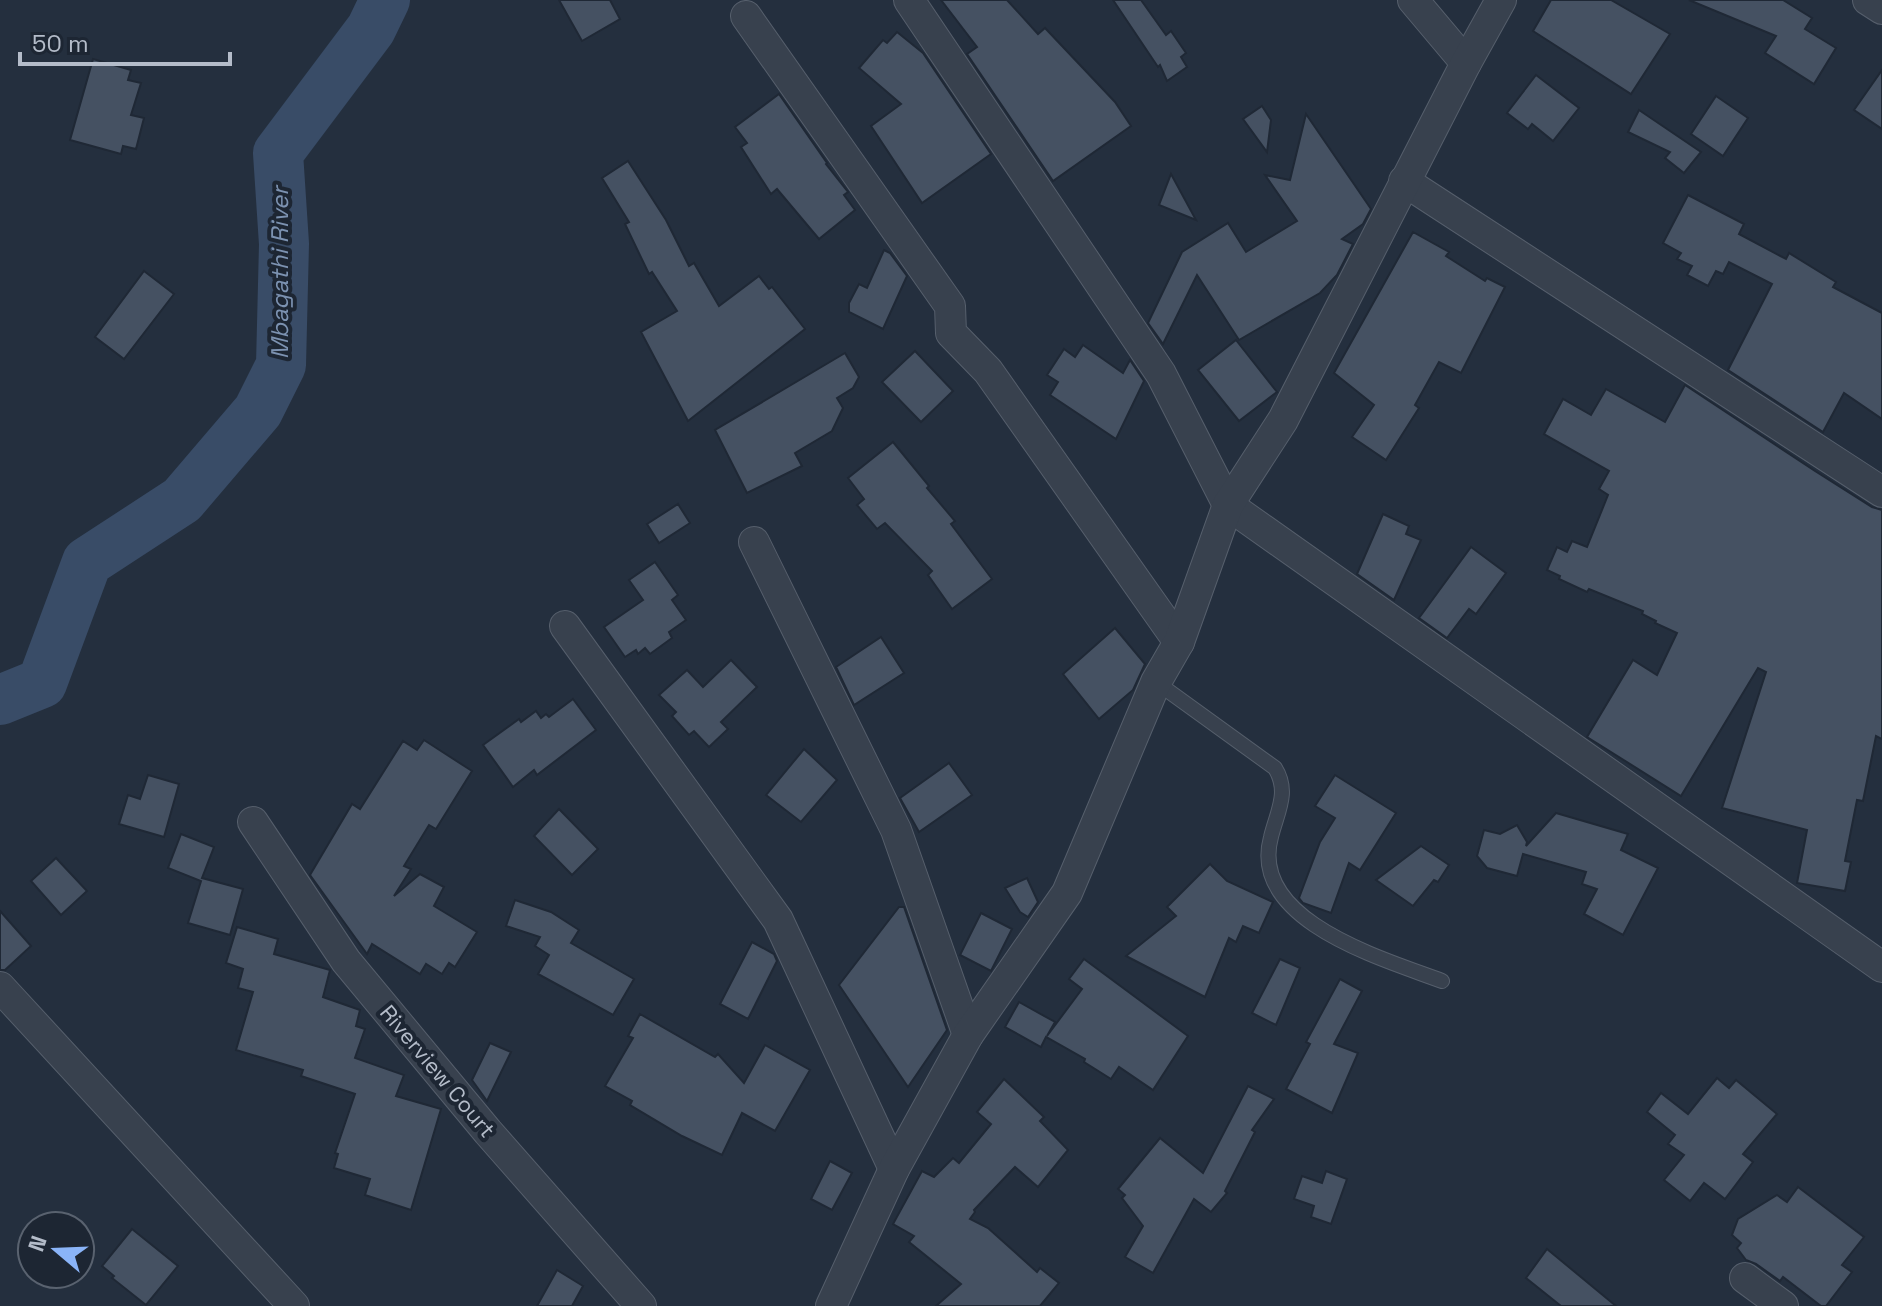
<svg xmlns="http://www.w3.org/2000/svg" width="1882" height="1306" font-family="'Space Grotesk',sans-serif">
<style>
.lines{fill:none;stroke-linecap:round;stroke-linejoin:round}
.river{stroke:#394c67;stroke-width:50}
.building{fill:#455162;stroke:#1f2835;stroke-width:2}
.lane-casing{stroke:#565f6c;stroke-width:16}
.street-casing{stroke:#565f6c;stroke-width:32}
.lane{stroke:#38414e;stroke-width:14}
.street{stroke:#38414e;stroke-width:30}
.labels{text-anchor:middle;dominant-baseline:central;stroke-width:8;stroke-linejoin:round;paint-order:stroke}
.street-label{font-size:22px;fill:#b4bcc9;stroke:#1d2633}
.water-label{font-size:24px;font-style:italic;fill:#7c92b1;stroke:#1d2633}
</style>
<rect width="100%" height="100%" fill="#242f3e"/>
<g class="lines">
<path class="river" d="M0,700L42,683L87,562L182,500L258,411L281,365L284,244L278,153L371,29L385,0"/>
</g>
<g class="building">
<path d="M559,0H610L620,19L582,41Z"/>
<path d="M941,0H1007L1038,34L1045,28L1115,102L1131,126L1053,181L967,54L977,47Z"/>
<path d="M1113,0H1141L1166,35L1171,31L1186,53L1181,57L1187,67L1167,81L1160,65L1158,67Z"/>
<path d="M1551,0H1611L1670,34L1631,94L1533,31Z"/>
<path d="M1689,0H1783L1812,18L1805,29L1836,48L1814,84L1765,53L1776,36Z"/>
<path d="M897,32L923,53L991,154L922,203L871,126L901,104L859,68L883,40L887,43Z"/>
<path d="M93,59L131,70L128,80L141,83L131,115L144,118L136,149L123,146L121,154L70,140Z"/>
<path d="M1882,70V129L1854,110Z"/>
<path d="M1536,75L1579,108L1553,141L1532,124L1528,129L1507,113Z"/>
<path d="M779,94L827,163L826,164L848,192L844,195L855,210L819,239L777,189L771,194L741,147L747,143L735,127Z"/>
<path d="M1716,96L1748,118L1723,156L1691,134Z"/>
<path d="M1262,106L1271,120L1267,152L1243,119Z"/>
<path d="M1639,110L1701,152L1684,173L1665,158L1670,152L1628,132Z"/>
<path d="M1306,114L1371,209L1363,224L1342,239L1353,244L1337,275L1320,293L1239,340L1197,275L1163,344L1148,323L1182,252L1228,223L1246,252L1297,221L1265,175L1290,180Z"/>
<path d="M628,161L666,220L689,266L694,263L719,306L759,276L769,289L772,287L805,329L688,421L641,332L677,311L652,272L649,274L625,224L629,222L602,178Z"/>
<path d="M1171,174L1196,220L1159,205Z"/>
<path d="M1688,195L1744,224L1739,234L1786,259L1789,253L1836,282L1833,287L1882,313V419L1844,393L1823,432L1728,370L1772,284L1729,262L1723,274L1716,271L1708,286L1687,275L1692,266L1677,259L1681,253L1663,243Z"/>
<path d="M1413,232L1449,252L1446,256L1485,281L1487,278L1505,287L1461,373L1439,362L1415,405L1419,408L1386,460L1352,437L1374,405L1334,373Z"/>
<path d="M884,250L890,253L907,276L883,329L849,312V303L859,284L867,288Z"/>
<path d="M144,271L174,294L124,359L95,337Z"/>
<path d="M1236,340L1277,392L1239,421L1198,370Z"/>
<path d="M1083,345L1123,373L1130,360L1144,381L1116,439L1050,395L1058,382L1047,375L1064,349L1075,357Z"/>
<path d="M915,351L953,391L921,422L882,382Z"/>
<path d="M845,353L859,377L853,388L837,398L843,408L832,431L795,453L802,466L747,493L715,430Z"/>
<path d="M1685,385L1815,471L1872,507L1882,510V739L1876,736L1863,801L1857,800L1845,861L1851,862L1845,891L1797,883L1807,830L1722,808L1766,672L1758,668L1681,796L1587,737L1633,660L1657,675L1677,633L1655,623L1656,621L1642,614L1643,611L1589,589L1587,592L1559,579L1560,576L1547,570L1557,547L1567,552L1572,541L1587,547L1608,495L1599,489L1609,471L1544,434L1563,399L1591,415L1606,389L1665,422Z"/>
<path d="M893,442L929,486L927,488L955,521L951,524L992,579L952,609L928,575L932,571L885,523L877,529L857,505L864,499L848,478Z"/>
<path d="M678,504L690,523L659,543L647,524Z"/>
<path d="M1383,514L1409,526L1406,534L1421,540L1394,600L1357,574Z"/>
<path d="M1471,547L1506,573L1476,614L1469,609L1447,638L1419,618Z"/>
<path d="M655,562L678,595L672,600L686,620L669,632L672,638L650,654L645,648L638,654L636,650L625,657L604,627L643,600L629,580Z"/>
<path d="M1115,628L1145,664L1133,690L1099,719L1063,674Z"/>
<path d="M881,637L904,673L854,705L836,667Z"/>
<path d="M731,660L757,687L721,722L728,729L709,747L694,731L689,735L672,716L676,712L659,695L687,670L703,687Z"/>
<path d="M573,699L596,730L537,775L534,770L513,787L483,745L519,719L521,722L536,711L541,718L546,714L549,717Z"/>
<path d="M424,740L472,771L436,829L429,825L404,866L411,869L394,896L420,874L444,887L434,906L477,932L455,967L449,963L442,974L426,964L420,974L372,944L367,954L310,875L352,804L360,809L403,741L417,750Z"/>
<path d="M804,749L837,780L801,822L766,795Z"/>
<path d="M949,763L972,795L919,832L900,798Z"/>
<path d="M148,775L179,784L164,837L119,824L128,795L140,799Z"/>
<path d="M1335,775L1396,813L1360,870L1349,863L1331,913L1303,903L1299,898L1320,842L1335,818L1315,806Z"/>
<path d="M559,809L598,849L572,875L534,836Z"/>
<path d="M1556,813L1628,834L1621,850L1658,868L1623,935L1584,914L1597,889L1582,884L1586,872L1523,854L1517,876L1487,868L1477,856L1484,830L1500,834L1517,825L1527,842L1526,846Z"/>
<path d="M181,834L214,847L202,878L243,889L230,935L188,923L201,881L168,868Z"/>
<path d="M1421,846L1449,865L1438,882L1434,880L1413,906L1376,880Z"/>
<path d="M56,858L87,891L61,915L31,881Z"/>
<path d="M1210,864L1227,881L1273,902L1259,933L1243,926L1236,942L1229,938L1205,997L1126,956L1176,916L1167,907Z"/>
<path d="M1027,878L1038,902L1028,917L1020,912L1005,888Z"/>
<path d="M515,900L551,912L579,930L571,943L634,979L613,1015L538,974L549,955L535,946L540,937L506,926Z"/>
<path d="M899,907H904L947,1030L908,1087L839,985Z"/>
<path d="M0,911L31,946L5,970H0Z"/>
<path d="M981,913L1012,929L991,971L960,955Z"/>
<path d="M237,927L278,939L274,954L330,970L323,997L360,1010L356,1026L365,1029L355,1058L404,1075L396,1096L441,1109L411,1210L365,1195L370,1179L334,1168L338,1154L335,1153L355,1094L301,1076L303,1070L236,1050L253,992L238,988L243,969L226,963Z"/>
<path d="M752,942L774,954L777,961L748,1019L720,1004Z"/>
<path d="M1084,959L1188,1036L1153,1090L1119,1067L1111,1079L1084,1062L1085,1059L1046,1037L1041,1047L1005,1027L1019,1002L1055,1022L1047,1036L1082,989L1069,979Z"/>
<path d="M1280,959L1300,968L1276,1025L1252,1013Z"/>
<path d="M1340,979L1362,991L1334,1044L1358,1053L1332,1113L1286,1089L1310,1044L1306,1042Z"/>
<path d="M640,1014L715,1057L718,1054L744,1083L765,1045L810,1070L775,1131L742,1113L722,1155L682,1136L630,1105L632,1101L605,1086L633,1038L628,1036Z"/>
<path d="M490,1043L511,1052L487,1101L472,1080Z"/>
<path d="M1717,1078L1729,1088L1736,1080L1777,1114L1743,1154L1753,1162L1725,1199L1704,1183L1690,1201L1664,1180L1684,1155L1668,1144L1675,1135L1647,1112L1661,1093L1688,1114Z"/>
<path d="M1004,1079L1044,1117L1040,1121L1068,1150L1038,1187L1015,1167L974,1210L975,1212L970,1219L988,1228L1037,1272L1040,1268L1059,1283L1040,1306H936L961,1284L909,1242L914,1236L893,1224L922,1171L934,1177L953,1158L959,1163L991,1124L977,1112Z"/>
<path d="M1248,1086L1274,1099L1252,1130L1255,1132L1225,1191L1227,1193L1211,1212L1194,1199L1153,1273L1125,1257L1143,1226L1122,1198L1125,1195L1118,1189L1160,1138L1203,1173Z"/>
<path d="M830,1161L852,1173L832,1210L811,1199Z"/>
<path d="M1326,1171L1347,1179L1331,1224L1311,1217L1314,1206L1294,1199L1302,1176L1322,1183Z"/>
<path d="M1798,1187L1864,1237L1842,1265L1852,1272L1826,1306H1821L1783,1277L1780,1281L1756,1264L1746,1260L1737,1248L1741,1243L1732,1235L1738,1219L1777,1195L1787,1202Z"/>
<path d="M132,1229L178,1266L146,1305L112,1278L114,1276L102,1266Z"/>
<path d="M1547,1249L1616,1306H1561L1526,1278Z"/>
<path d="M557,1270L583,1286L572,1306H537Z"/>
</g>
<g class="lines">
<g class="lane-casing">
<path id="lane" d="M1156,682L1275,768C1290,792 1277,812 1271,837C1248,921 1384,959 1442,981"/>
</g>
<g class="street-casing">
<g id="street">
<path d="M909,0L1161,374L1228,505L1882,967"/>
<path d="M1413,0L1466,63"/>
<path d="M1868,0L1882,9"/>
<path d="M746,16L950,306L951,333L988,371L1179,642"/>
<path d="M1404,181L1882,492"/>
<path d="M754,542L896,830L968,1035"/>
<path d="M565,626L778,920L894,1169"/>
<path d="M253,822L346,961L488,1132L641,1306"/>
<path d="M0,987L294,1306"/>
<path d="M1745,1278L1783,1306"/>
<path d="M831,1306L894,1169L968,1035L1067,893L1156,682L1179,642L1228,505L1283,420L1466,63L1501,0"/>
</g>
</g>
<use href="#lane" class="lane"/>
<use href="#street" class="street"/>
</g>
<g class="labels">
<g class="street-label">
<text transform="translate(438 1071) rotate(50)">Riverview Court</text>
</g>
<g class="water-label">
<text transform="translate(279 273) rotate(-90)">Mbagathi River</text>
</g>
</g>
<g transform="translate(56 1250) rotate(289)"><circle r="38" fill="#1d2633" stroke="#59626f" stroke-width="2"/>
<path d="M0-6L14 30L0 20L-14 30Z" fill="#8ab4f8"/>
<text y="-12" font-size="22" font-weight="bold" text-anchor="middle" fill="#b4bcc9">N</text>
</g>
<path d="M20 52v12h210v-12" fill="none" stroke="#b4bcc9" stroke-width="4"/>
<text x="32" y="52" font-size="24" fill="#b4bcc9" stroke="#1d2633" stroke-width="6" paint-order="stroke">50 m</text>
</svg>
